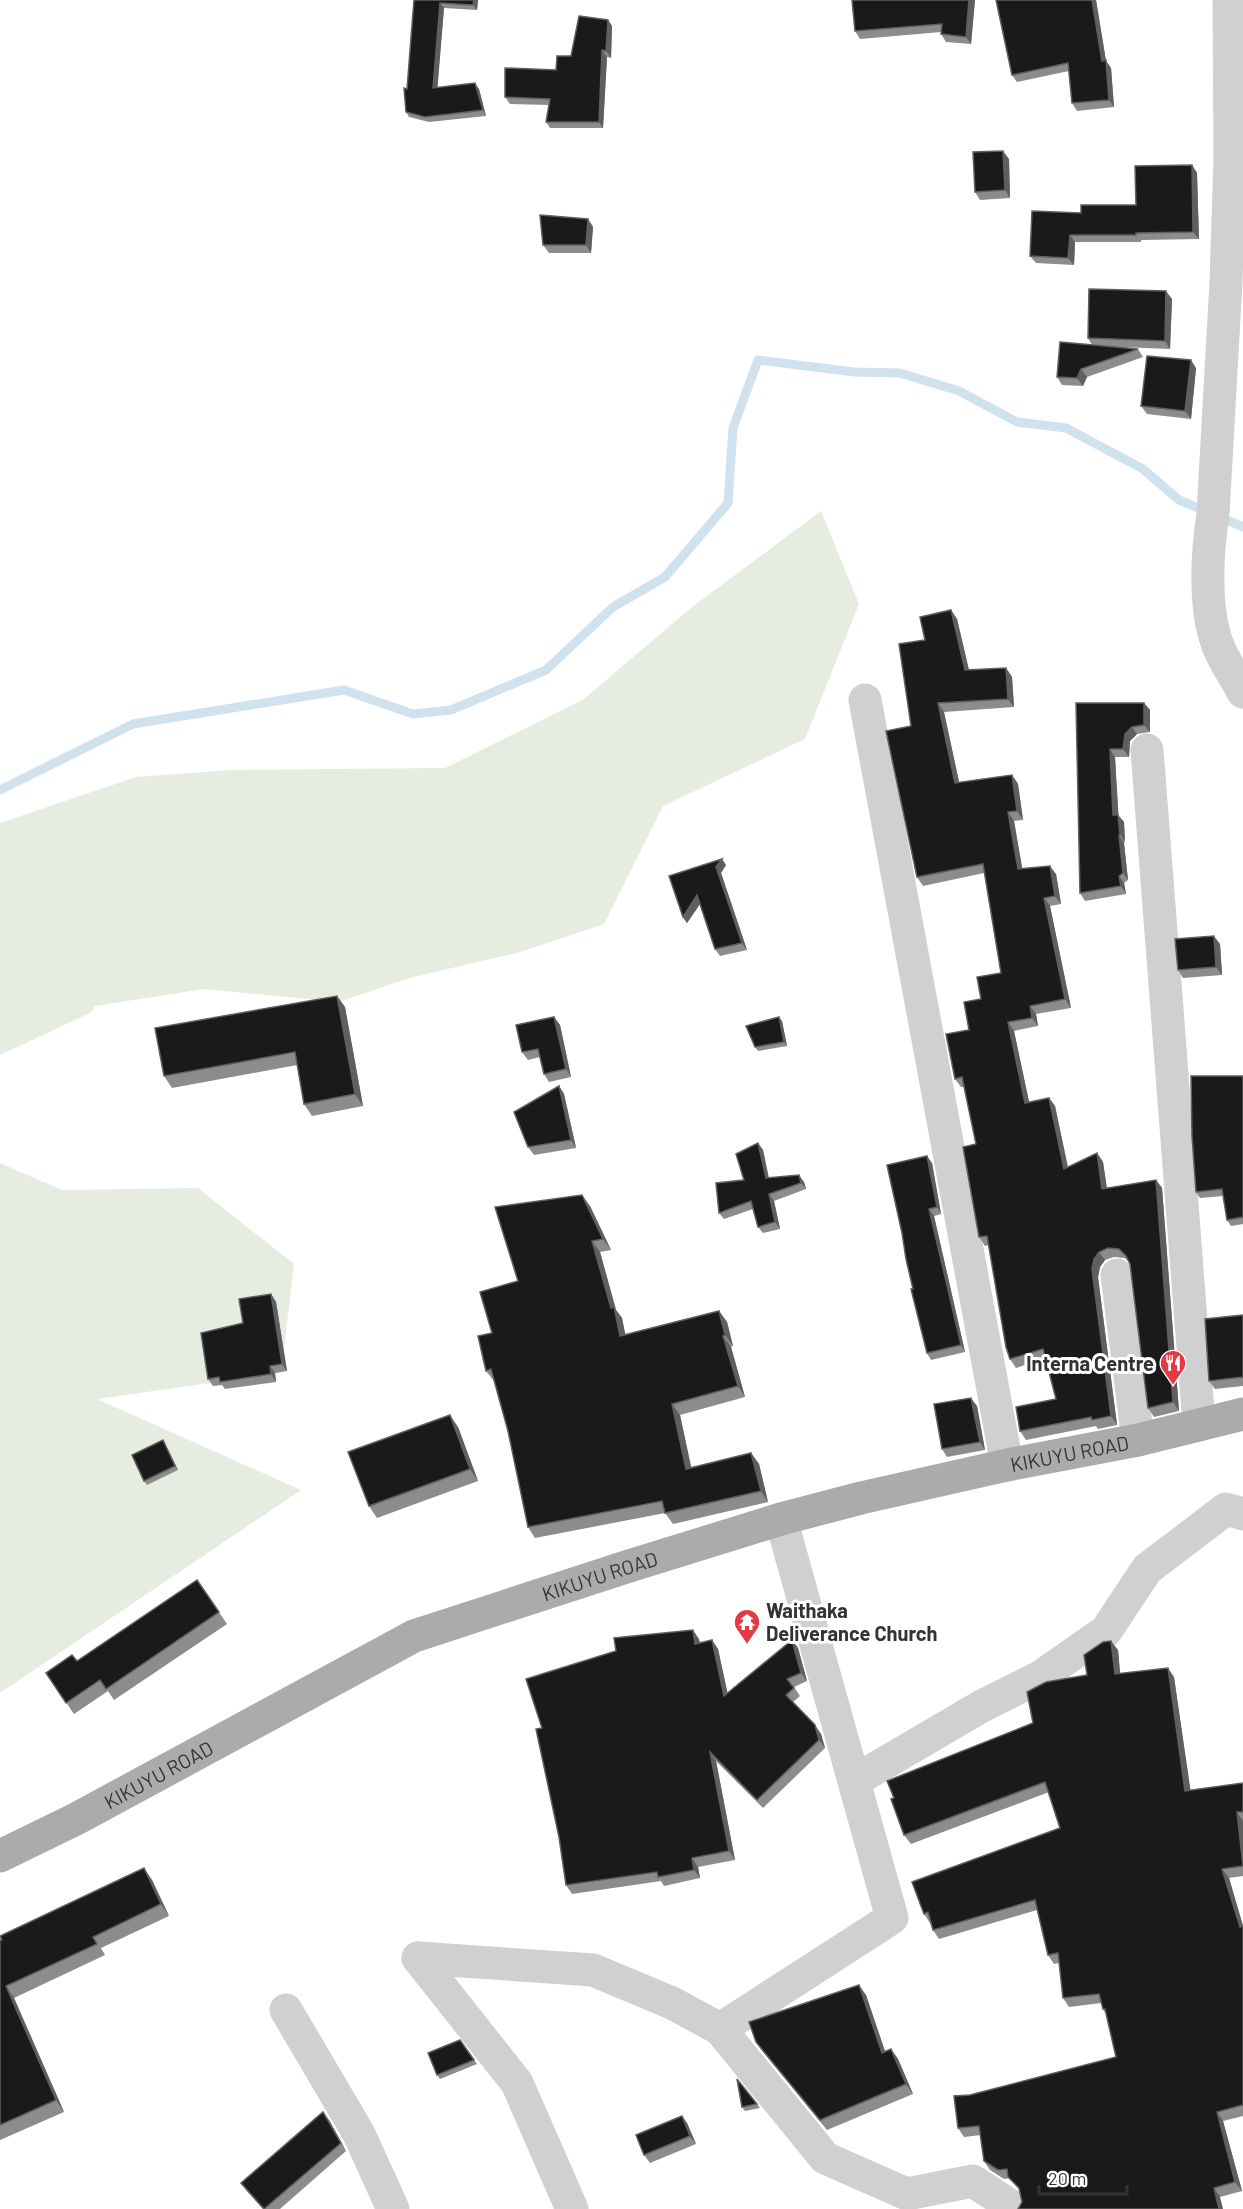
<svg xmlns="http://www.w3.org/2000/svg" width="1243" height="2209" font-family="Barlow,sans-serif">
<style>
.green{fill:#e6ecdf}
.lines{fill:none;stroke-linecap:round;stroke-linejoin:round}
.stream{stroke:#cfe2ee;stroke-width:9}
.minor{stroke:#d0d0d0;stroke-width:33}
.major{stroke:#ababab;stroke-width:33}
.wall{fill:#8c8c8c}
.shaded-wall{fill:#5f5f5f}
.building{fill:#1a1a1a;stroke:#5f5f5f;stroke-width:1.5}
.labels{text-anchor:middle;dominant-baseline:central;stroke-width:6;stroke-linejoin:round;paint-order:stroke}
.poi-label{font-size:20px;font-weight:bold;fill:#333;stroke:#fff;text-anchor:end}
.street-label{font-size:20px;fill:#333;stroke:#fff}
</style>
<rect width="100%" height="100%" fill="#fff"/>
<g class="green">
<path d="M821,511L859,604L805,739L663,806L604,924L517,953L409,978L339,1002L204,989L95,1006L90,1013L0,1055V823L136,777L233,770L445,768L584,699L692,607Z"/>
<path d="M0,1163L62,1190L198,1188L294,1264L281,1373L97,1399L301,1490L0,1693Z"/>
</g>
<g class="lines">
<g class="stream">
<path d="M1220,517L1243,527"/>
<path d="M0,790L133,724L344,690L413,714L451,710L546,670L613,607L665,577L728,503L733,428L758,360L854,372L900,373L959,391L1017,422L1066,428L1143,469L1179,500L1207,512"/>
</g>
<g class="minor">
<path d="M1229,0L1230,158L1226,282L1213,514C1207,552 1204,607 1217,643C1222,659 1235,676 1243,692"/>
<path d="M865,700L1007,1465"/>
<path d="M1147,750L1199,1425"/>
<path d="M1117,1275L1138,1440"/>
<path d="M854,1781L982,1706L1040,1677L1106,1631L1147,1569L1226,1509L1243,1514"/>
<path d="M418,1958L593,1970L672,2003L720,2029L892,1918L781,1519"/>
<path d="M418,1958L517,2083L572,2209"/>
<path d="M286,2010L359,2134L393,2209"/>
<path d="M720,2029L825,2158L907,2194L973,2181L1008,2204L1010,2209"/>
</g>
<path class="major" id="s1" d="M0,1856L76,1819L414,1636L626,1567L781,1519L861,1498L1007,1465L1138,1440L1243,1414"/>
</g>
<g class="wall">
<path d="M414,0H478L477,10L444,8L437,88L479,89L486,116L429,122L409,117L406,112Z"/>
<path d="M975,0L971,44L946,42L941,34V32L860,39L855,31Z"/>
<path d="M996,0H1096L1106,61L1111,68L1114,107L1077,111L1072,103L1069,71L1017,82L1012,75Z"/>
<path d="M608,20L612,26L611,58L607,57L603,128H550L546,122L549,105L510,104L505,97L556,70Z"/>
<path d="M1009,159L1010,198L980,200L975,192Z"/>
<path d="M1192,165L1197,173L1199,239L1141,240V242H1075L1074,265L1036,263L1030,256L1081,213L1136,205Z"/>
<path d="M588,219L593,227L591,253H549L543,245Z"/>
<path d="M1172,299L1170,349L1119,347L1138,349L1143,357L1087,377L1083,386L1062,385L1057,377L1092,345L1088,338Z"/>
<path d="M1196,368L1191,419L1147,414L1141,406Z"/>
<path d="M951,610L957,619L969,670L1006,668L1012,677L1014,707L944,712L959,782L1012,775L1018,784L1023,820L1014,821L1022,869L1056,874L1061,904L1050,906L1071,1008L1036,1014L1038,1026L1014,1031L1029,1102L1049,1098L1055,1106L1068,1167L1097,1153L1103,1162L1107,1188L1156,1180L1162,1188L1179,1411L1154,1417L1148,1408L1130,1264L1128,1261L1125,1258L1114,1257L1105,1260L1100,1267L1098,1277L1117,1425L1098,1429L1096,1426L1026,1440L1020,1431L1056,1399L1045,1358L1016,1368L1010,1359L989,1245L985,1246L979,1237L976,1144L964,1087H961L955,1079L969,1030L981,999L1001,973L984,873L923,886L917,877L925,640Z"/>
<path d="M1076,703H1144L1150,710V732L1137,734L1130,741L1129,757H1115L1118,815L1124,822L1125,842L1124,843L1128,880L1124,883L1126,894L1085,901L1080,893Z"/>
<path d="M726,865L721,873L747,950L720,956L715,949L700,904L687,923L683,917Z"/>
<path d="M1220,944L1222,975L1183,978L1178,970Z"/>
<path d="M337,996L345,1007L363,1106L312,1116L304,1104L297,1065L172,1088L164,1076Z"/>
<path d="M554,1017L560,1025L571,1077L549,1082L544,1074L540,1057L528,1060L522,1052Z"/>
<path d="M782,1021L787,1046L758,1051L755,1047Z"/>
<path d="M1243,1076V1224L1231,1226L1227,1220L1223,1196L1200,1198L1196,1192Z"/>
<path d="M559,1086L564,1094L576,1148L534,1155L528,1147Z"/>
<path d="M758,1143L763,1150L769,1178L804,1182L806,1189L774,1201L780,1229L763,1233L758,1227L753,1209L724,1219L719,1213L744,1180Z"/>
<path d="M932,1163L941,1214L934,1216L965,1352L931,1360L927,1353L913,1289Z"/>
<path d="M590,1206L611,1250L600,1252L616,1310L622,1318L625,1335L719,1311L727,1322L733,1346L731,1347L745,1397L680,1415L691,1468L751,1453L759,1464L768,1502L673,1524L665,1513L535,1538L528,1527L508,1431L494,1381L486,1371L492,1333L518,1281Z"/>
<path d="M271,1294L276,1302L287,1371L275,1373L276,1382L225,1389L222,1385L213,1386L208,1379L243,1323Z"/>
<path d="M1243,1315V1386L1215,1389L1209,1381Z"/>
<path d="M977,1406L985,1450L947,1457L942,1449Z"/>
<path d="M458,1427L478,1481L377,1518L369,1506Z"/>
<path d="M165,1444L178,1470L147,1485L144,1481Z"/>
<path d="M197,1580L227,1624L114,1700L108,1691L74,1714L46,1673L77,1661Z"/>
<path d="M699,1639L700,1643L712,1640L718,1649L727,1693L792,1640L798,1648L807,1681L794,1687L800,1696L793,1702L821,1734L825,1748L763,1808L716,1761L735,1860L698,1867L700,1878L664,1886L661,1881L572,1894L566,1885L542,1728L616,1651Z"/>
<path d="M1118,1650L1120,1673L1174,1677L1190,1790L1243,1783V1876L1229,1878L1243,1926V2116L1223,2121L1242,2191L1220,2197L1022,2202L1020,2191L1010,2178L1004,2179L990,2170L984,2161L981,2135L964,2137L958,2128L970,2095L1116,2057L1106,2014L1103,2009L1101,2003L1069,2007L1063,1998L1059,1963L1054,1964L1048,1955L1037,1910L939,1939L933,1930L930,1923L924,1914L1060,1828L1049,1792L911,1844L904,1835L1033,1723L1087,1675Z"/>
<path d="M152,1880L169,1916L101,1948L105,1955L14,1998L64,2112L0,2140V1940Z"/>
<path d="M866,1995L885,2052L891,2049L898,2059L913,2094L827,2130L763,2052L756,2042Z"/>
<path d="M460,2040L477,2064L440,2079L437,2075Z"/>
<path d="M757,2104L760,2108L745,2111L742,2107Z"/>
<path d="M682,2116L687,2123L696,2144L650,2163L644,2155Z"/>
<path d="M329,2120L346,2151L280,2209H263L247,2191L241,2183Z"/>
</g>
<g class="shaded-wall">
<path d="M474,0H478L477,10L473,5Z"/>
<path d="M969,0H975L971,44L966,37Z"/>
<path d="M1092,0H1096L1106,61L1111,68L1114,107L1109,100Z"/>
<path d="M440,3L444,8L437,94L433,88Z"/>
<path d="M608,20L612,26L611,58L606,51Z"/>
<path d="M602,50L607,57L603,128L599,122Z"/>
<path d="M475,83L479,89L486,116L483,110Z"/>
<path d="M1003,151L1009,159L1010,198L1005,190Z"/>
<path d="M1192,165L1197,173L1199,239L1193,232Z"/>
<path d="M588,219L593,227L591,253L586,245Z"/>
<path d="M1070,235L1075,242L1074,265L1068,258Z"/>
<path d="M1166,291L1172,299L1170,349L1165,341Z"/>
<path d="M1191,360L1196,368L1191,419L1185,411Z"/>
<path d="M1081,369L1087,377L1083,386L1077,378Z"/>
<path d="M951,610L957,619L971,679L965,670Z"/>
<path d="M1006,668L1012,677L1014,707L1008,699Z"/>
<path d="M938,703L944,712L961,791L955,783Z"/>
<path d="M1144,703L1150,710V732L1144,725Z"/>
<path d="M1132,727L1137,734L1130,741L1129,757L1123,749L1125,734Z"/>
<path d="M1110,749L1115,757L1119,823L1113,815Z"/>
<path d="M1012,775L1018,784L1023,820L1017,811Z"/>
<path d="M1008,812L1014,821L1024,878L1018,869Z"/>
<path d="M1118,815L1124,822L1125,842L1120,834Z"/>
<path d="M1119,835L1124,843L1128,880L1123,873Z"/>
<path d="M722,859L726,865L721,873L747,950L742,943L716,867Z"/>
<path d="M1050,866L1056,874L1061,904L1055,896Z"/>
<path d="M1119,876L1124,883L1126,894L1121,886Z"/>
<path d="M697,895L702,901L687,923L683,917Z"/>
<path d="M1044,898L1050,906L1071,1008L1065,999Z"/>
<path d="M1214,936L1220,944L1222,975L1216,967Z"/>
<path d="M337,996L345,1007L363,1106L355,1094Z"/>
<path d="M1030,1006L1036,1014L1038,1026L1032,1018Z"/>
<path d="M554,1017L560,1025L571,1077L566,1069Z"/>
<path d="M779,1017L782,1021L787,1046L784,1042Z"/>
<path d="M1008,1022L1014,1031L1031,1111L1025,1103Z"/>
<path d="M559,1086L564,1094L576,1148L571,1140Z"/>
<path d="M1049,1098L1055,1106L1070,1178L1064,1169Z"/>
<path d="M758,1143L763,1150L770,1185L766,1178Z"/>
<path d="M1097,1153L1103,1162L1108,1197L1102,1189Z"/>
<path d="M927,1156L932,1163L941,1214L937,1207Z"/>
<path d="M799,1175L804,1182L806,1189L801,1183Z"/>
<path d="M1156,1180L1162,1188L1179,1411L1173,1402Z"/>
<path d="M769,1194L774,1201L780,1229L775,1222Z"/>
<path d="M582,1195L590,1206L611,1250L603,1239Z"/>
<path d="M929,1209L934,1216L965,1352L961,1345Z"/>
<path d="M592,1241L600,1252L616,1310L622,1318L628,1347L620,1336L611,1308Z"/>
<path d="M1099,1252L1105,1260L1100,1267L1098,1277L1117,1425L1111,1416L1092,1269L1094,1259Z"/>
<path d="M271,1294L276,1302L287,1371L282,1364Z"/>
<path d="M719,1311L727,1322L733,1346L725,1335Z"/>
<path d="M723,1336L731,1347L745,1397L738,1386Z"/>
<path d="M270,1366L275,1373L276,1382L271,1374Z"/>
<path d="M971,1398L977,1406L985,1450L980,1442Z"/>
<path d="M672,1404L680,1415L694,1480L686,1469Z"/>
<path d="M450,1415L458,1427L478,1481L470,1469Z"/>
<path d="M163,1440L178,1470L175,1466Z"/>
<path d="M751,1453L759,1464L768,1502L761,1491Z"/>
<path d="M693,1630L699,1639L701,1653L695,1644Z"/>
<path d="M712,1640L718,1649L730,1704L724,1696Z"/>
<path d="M792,1640L798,1648L807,1681L801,1673Z"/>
<path d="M1111,1641L1118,1650L1121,1683L1115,1674Z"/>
<path d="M1168,1668L1174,1677L1192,1800L1185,1791Z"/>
<path d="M815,1725L821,1734L825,1748L819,1740Z"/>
<path d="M710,1752L716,1761L735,1860L729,1851Z"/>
<path d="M1237,1812L1243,1821V1865Z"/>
<path d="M692,1858L698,1867L700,1878L694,1870Z"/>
<path d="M144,1868L152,1880L169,1916L161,1904Z"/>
<path d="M1222,1869L1229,1878L1243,1926L1240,1927Z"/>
<path d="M859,1985L866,1995L889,2063L882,2053Z"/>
<path d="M6,1986L14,1998L64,2112L56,2100Z"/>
<path d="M891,2049L898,2059L913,2094L906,2084Z"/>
<path d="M323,2112L329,2120L346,2151L341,2143Z"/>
<path d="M1217,2112L1223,2121L1242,2191L1235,2182Z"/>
<path d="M682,2116L687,2123L696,2144L690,2136Z"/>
<path d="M1214,2188L1220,2197L1223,2209H1219Z"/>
</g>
<g class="building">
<path d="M414,0H474L473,5L440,3L433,88L475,83L483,110L425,117L406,112L404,88L407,89Z"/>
<path d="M852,0H969L966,37L941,34L942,24L855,31Z"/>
<path d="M996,0H1092L1102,61L1106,60L1109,100L1072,103L1068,63L1012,75Z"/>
<path d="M579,16L608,20L606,51L602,50L599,122H546L550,99L505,97V68L556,70L557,56H571Z"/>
<path d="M1003,151L1005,190L975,192L973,152Z"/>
<path d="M1192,165L1193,232L1136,233V235H1070L1068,258L1030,256L1032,211L1081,213V205H1136L1135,166Z"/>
<path d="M540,215L588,219L586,245H543Z"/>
<path d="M1089,289L1166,291L1165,341L1088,338Z"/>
<path d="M1060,342L1138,349L1081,369L1077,378L1057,377Z"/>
<path d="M1147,356L1191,360L1185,411L1141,406Z"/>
<path d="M951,610L965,670L1006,668L1008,699L938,703L955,783L1012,775L1017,811L1008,812L1018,869L1050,866L1055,896L1044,898L1065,999L1030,1006L1032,1018L1008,1022L1025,1103L1049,1098L1064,1169L1097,1153L1102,1189L1156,1180L1173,1402L1148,1408L1130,1264L1126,1256L1119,1249L1108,1248L1099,1252L1094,1259L1092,1269L1111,1416L1092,1420L1091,1417L1020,1431L1016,1407L1056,1399L1043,1349L1010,1359L1006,1347L987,1236L979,1237L963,1147L976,1144L962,1077L955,1079L946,1034L969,1030L964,1002L981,999L977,977L1001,973L983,864L917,877L886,731L911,726L899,644L925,640L920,617Z"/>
<path d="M1076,703H1144V725L1132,727L1125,734L1123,749H1110L1113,815H1118L1120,834L1119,835L1123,873L1119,876L1121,886L1080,893Z"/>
<path d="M722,859L716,867L742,943L715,949L697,895L683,917L669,876Z"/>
<path d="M1214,936L1216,967L1178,970L1175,939Z"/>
<path d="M337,996L355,1094L304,1104L295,1052L164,1076L155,1028Z"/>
<path d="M554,1017L566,1069L544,1074L538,1049L522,1052L516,1025Z"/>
<path d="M779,1017L784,1042L755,1047L746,1026Z"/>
<path d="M1191,1076H1243V1217L1227,1220L1222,1189L1196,1192L1192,1136Z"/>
<path d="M559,1086L571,1140L528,1147L514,1112Z"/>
<path d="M758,1143L766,1178L799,1175L801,1183L769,1194L775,1222L758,1227L751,1201L719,1213L716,1183L744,1180L736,1154Z"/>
<path d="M927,1156L937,1207L929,1209L961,1345L927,1353L911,1289H913L906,1259L902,1233L887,1165Z"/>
<path d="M582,1195L603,1239L592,1241L611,1308L614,1307L620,1336L719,1311L725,1335L723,1336L738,1386L672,1404L686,1469L751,1453L761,1491L665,1513L662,1501L528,1527L508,1431L491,1369L486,1371L478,1336L492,1333L480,1292L518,1281L495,1207Z"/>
<path d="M271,1294L282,1364L270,1366L271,1374L220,1382L219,1377L208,1379L201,1333L243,1323L239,1299Z"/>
<path d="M1243,1315V1377L1209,1381L1205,1319Z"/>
<path d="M971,1398L980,1442L942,1449L934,1404Z"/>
<path d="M450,1415L470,1469L369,1506L348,1452Z"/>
<path d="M163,1440L175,1466L144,1481L132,1455Z"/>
<path d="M197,1580L219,1612L106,1689L100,1680L66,1703L46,1673L72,1655L77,1661Z"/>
<path d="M693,1630L695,1644L712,1640L724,1696L792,1640L801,1673L787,1679L794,1688L786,1695L815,1725L819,1740L757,1800L710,1752L729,1851L692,1858L694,1870L658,1877L657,1872L566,1885L559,1837L536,1729L542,1728L526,1679L616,1651L614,1638Z"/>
<path d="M1111,1641L1115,1674L1168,1668L1185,1791L1243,1783V1812H1237L1243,1866L1222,1869L1240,1927L1243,1926V2105L1217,2112L1235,2182L1214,2188L1219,2209H1018L1022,2202L1019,2188L1008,2177L1007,2169L998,2170L984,2161L979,2126L958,2128L954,2096L970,2095L1116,2057L1105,2009H1103L1099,1994L1063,1998L1058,1953L1048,1955L1035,1900L933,1930L928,1912L924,1914L912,1882L1060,1828L1045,1782L904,1835L891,1799L894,1798L887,1781L1033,1723L1027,1692L1046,1682L1087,1675L1084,1655L1103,1642Z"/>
<path d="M144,1868L161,1904L93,1937L97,1944L6,1986L56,2100L0,2125V1940H2L0,1936Z"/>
<path d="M859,1985L882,2053L891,2049L906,2084L820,2120L756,2042L749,2022Z"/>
<path d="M460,2040L474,2060L437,2075L428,2053Z"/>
<path d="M737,2079L757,2104L742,2107Z"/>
<path d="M323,2112L341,2143L264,2209L241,2183Z"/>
<path d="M682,2116L690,2136L644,2155L636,2135Z"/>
</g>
<defs>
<g id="restaurant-pin" transform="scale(1.35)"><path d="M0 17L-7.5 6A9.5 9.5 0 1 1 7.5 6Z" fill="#e63946" stroke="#fff"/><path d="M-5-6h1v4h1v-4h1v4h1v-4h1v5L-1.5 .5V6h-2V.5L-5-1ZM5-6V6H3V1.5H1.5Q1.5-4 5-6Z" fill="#fff"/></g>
<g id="temple-pin" transform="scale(1.35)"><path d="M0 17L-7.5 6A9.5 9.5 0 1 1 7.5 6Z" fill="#e63946" stroke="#fff"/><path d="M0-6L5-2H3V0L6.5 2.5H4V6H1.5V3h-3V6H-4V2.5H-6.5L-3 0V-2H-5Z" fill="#fff"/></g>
</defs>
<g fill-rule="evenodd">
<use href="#restaurant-pin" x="1173" y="1363"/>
<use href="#temple-pin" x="747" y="1622"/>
</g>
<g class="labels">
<g class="poi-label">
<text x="1154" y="1363">Interna Centre</text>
<text x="766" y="1610" text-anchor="start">Waithaka<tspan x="766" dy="23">Deliverance Church</tspan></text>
</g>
<g class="street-label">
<text stroke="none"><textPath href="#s1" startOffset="1150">KIKUYU ROAD</textPath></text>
<text stroke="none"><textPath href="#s1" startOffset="664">KIKUYU ROAD</textPath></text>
<text stroke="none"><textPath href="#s1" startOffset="178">KIKUYU ROAD</textPath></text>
</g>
</g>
<path d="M1039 2185v9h88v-9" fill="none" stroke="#333333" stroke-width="3"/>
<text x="1048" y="2185" font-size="18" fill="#333333" stroke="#ffffff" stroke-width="4.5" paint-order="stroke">20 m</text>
</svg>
